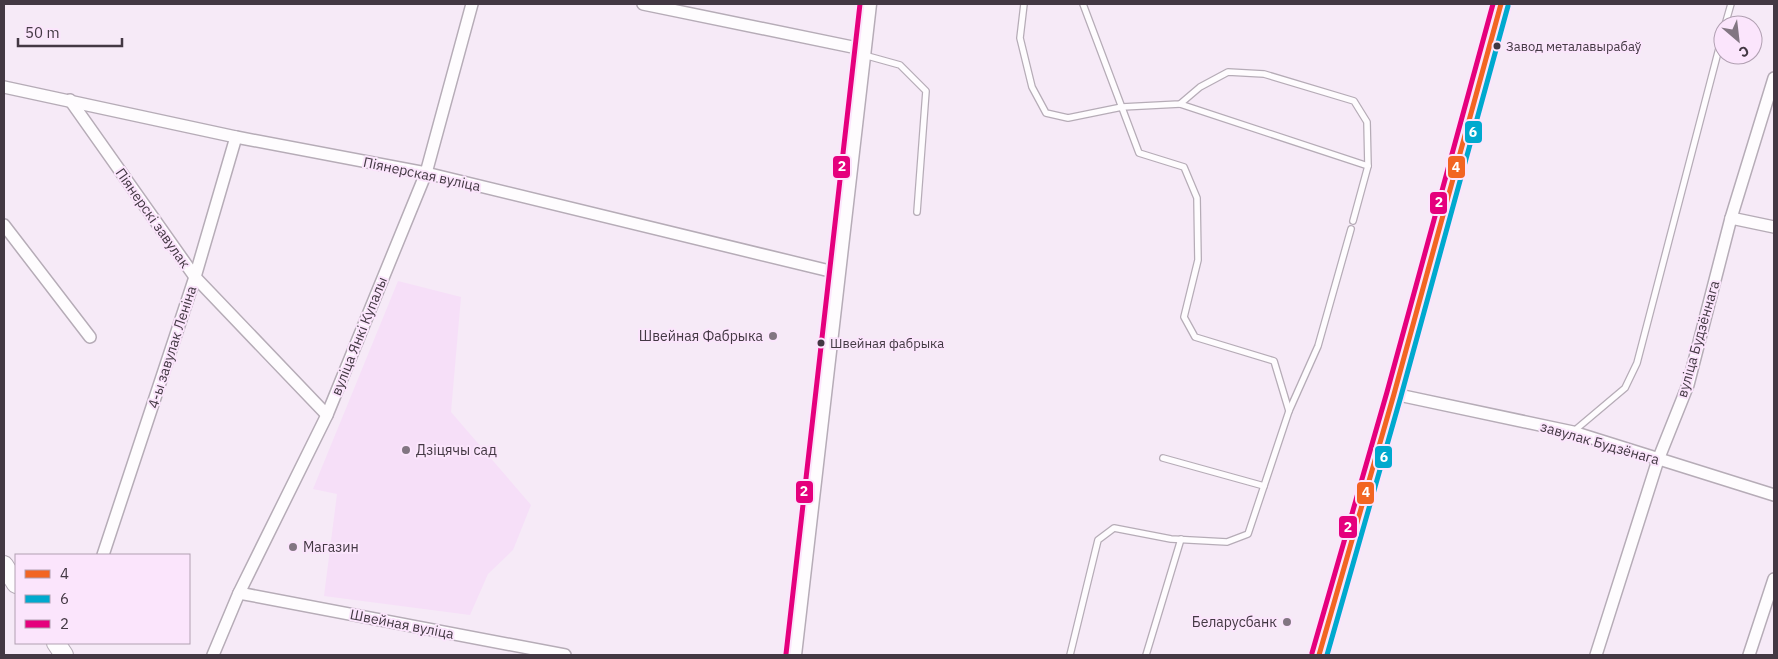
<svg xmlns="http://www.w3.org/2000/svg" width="1778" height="659" font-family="'IBM Plex Sans',sans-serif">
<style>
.built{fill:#f6dff8}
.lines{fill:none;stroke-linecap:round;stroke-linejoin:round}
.lane-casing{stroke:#b6acb7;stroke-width:8}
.street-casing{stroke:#b6acb7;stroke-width:14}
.secondary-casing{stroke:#b6acb7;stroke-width:19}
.primary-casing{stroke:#b6acb7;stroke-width:20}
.lane{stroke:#fefcfe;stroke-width:5.5}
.street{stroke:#fefcfe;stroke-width:11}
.secondary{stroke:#fefcfe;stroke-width:16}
.primary{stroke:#fefcfe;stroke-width:18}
.bus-1-casing{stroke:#fbe5fc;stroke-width:9}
.bus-2-casing{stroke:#fbe5fc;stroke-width:9}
.bus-3-casing{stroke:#fbe5fc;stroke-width:9}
.bus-1{stroke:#f26522;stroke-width:5}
.bus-2{stroke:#00a9ce;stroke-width:5}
.bus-3{stroke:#e5007d;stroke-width:5}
.bus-dot{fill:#433843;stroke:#fbe5fc;stroke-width:2}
.poi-dot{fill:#827682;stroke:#fbe5fc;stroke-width:2}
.labels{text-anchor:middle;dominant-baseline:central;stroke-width:4;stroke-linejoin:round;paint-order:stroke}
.bus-label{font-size:13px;fill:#433843;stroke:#fbe5fc;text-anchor:start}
.street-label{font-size:14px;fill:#433843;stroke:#fbe5fc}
.poi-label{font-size:14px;fill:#433843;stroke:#fbe5fc;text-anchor:end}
.line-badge{stroke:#fbe5fc;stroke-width:2}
.badge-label{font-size:14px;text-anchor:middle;font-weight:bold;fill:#fff}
</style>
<rect width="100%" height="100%" fill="#f6eaf7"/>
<path class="built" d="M398,281L461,297L451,412L531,505L513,550L488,574L470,615L324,596L337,494L313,489Z"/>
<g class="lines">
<g class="lane-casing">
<g id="lane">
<path d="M1024,4L1020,38L1032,87L1046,113L1068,118L1122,107L1180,104L1200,87L1228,72L1264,74L1354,101L1367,122L1368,166L1353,221"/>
<path d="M1725,25L1731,4"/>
<path d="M864,55L900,65L926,91L917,212"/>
<path d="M1180,104L1368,166"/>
<path d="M1289,411L1318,346L1351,229"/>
<path d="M1574,431L1625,388L1637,363L1723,33"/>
<path d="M1163,458L1264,486"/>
<path d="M1070,655L1098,540L1114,528L1171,539L1227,542L1248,534L1289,411L1274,361L1195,337L1184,317L1198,260L1197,198L1184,167L1139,153L1083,4"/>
<path d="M1146,655L1181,539"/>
</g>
</g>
<g class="street-casing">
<g id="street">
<path d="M643,4L862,49"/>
<path d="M4,87L236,137L426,173L838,273"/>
<path d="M70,100L195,277L327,415"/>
<path d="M1731,218L1774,227"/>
<path d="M4,225L90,337"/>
<path d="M1394,394L1573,432L1774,495"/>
<path d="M103,555L195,277L236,137"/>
<path d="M239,593L565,655"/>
<path d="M213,655L239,593L327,415L426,173L472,4"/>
<path d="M1596,655L1658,460L1688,385L1731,218L1774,78"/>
<path d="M1749,655L1774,579"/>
</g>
</g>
<g class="secondary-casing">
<g id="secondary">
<path d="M793,655L868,4"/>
<path d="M1319,655L1394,394L1501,4"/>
</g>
</g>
<g class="primary-casing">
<g id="primary">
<path d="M4,565L16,584"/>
<path d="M56,643L64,655"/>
</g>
</g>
<use href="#lane" class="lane"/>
<use href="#street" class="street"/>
<use href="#secondary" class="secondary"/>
<use href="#primary" class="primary"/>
<g class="bus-1-casing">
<path id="bus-1" d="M1319,655L1394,394L1501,4"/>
</g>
<g class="bus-2-casing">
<path id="bus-2" d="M1327,655L1401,396L1508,6"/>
</g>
<g class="bus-3-casing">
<g id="bus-3">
<path d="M1312,653L1387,392L1493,4"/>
<path d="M786,654L860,4"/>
</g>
</g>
<use href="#bus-1" class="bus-1"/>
<use href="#bus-2" class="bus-2"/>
<use href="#bus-3" class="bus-3"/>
</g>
<g class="bus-dot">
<circle cx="1497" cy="46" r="4.5"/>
<circle cx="821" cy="343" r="4.5"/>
</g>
<g class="poi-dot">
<circle cx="773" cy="336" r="5"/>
<circle cx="406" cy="450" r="5"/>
<circle cx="293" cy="547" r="5"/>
<circle cx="1287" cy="622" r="5"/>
</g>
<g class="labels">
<g class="bus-label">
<text x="1506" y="46">Завод металавырабаў</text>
<text x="830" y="343">Швейная фабрыка</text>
</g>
<g class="street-label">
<text transform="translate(422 174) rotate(12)">Піянерская вуліца</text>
<text transform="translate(153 218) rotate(55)">Піянерскі завулак</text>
<text transform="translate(359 336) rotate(-68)">вуліца Янкі Купалы</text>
<text transform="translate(1698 339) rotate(-74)">вуліца Будзённага</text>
<text transform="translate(172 347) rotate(-72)">4-ы завулак Леніна</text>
<text transform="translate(1600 443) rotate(16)">завулак Будзёнага</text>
<text transform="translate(402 624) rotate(11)">Швейная вуліца</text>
</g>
<g class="poi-label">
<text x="763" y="336">Швейная Фабрыка</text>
<text x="416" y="450" text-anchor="start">Дзіцячы сад</text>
<text x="303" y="547" text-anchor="start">Магазин</text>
<text x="1277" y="622">Беларусбанк</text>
</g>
</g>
<g class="line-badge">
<rect x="1464" y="120" width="19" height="24" rx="5" fill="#00a9ce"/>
<rect x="832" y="155" width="19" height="24" rx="5" fill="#e5007d"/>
<rect x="1447" y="155" width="19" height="24" rx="5" fill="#f26522"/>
<rect x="1429" y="191" width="19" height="24" rx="5" fill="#e5007d"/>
<rect x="1374" y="445" width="19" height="24" rx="5" fill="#00a9ce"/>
<rect x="795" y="480" width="19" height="24" rx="5" fill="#e5007d"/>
<rect x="1356" y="481" width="19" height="24" rx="5" fill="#f26522"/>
<rect x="1338" y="515" width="20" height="24" rx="5" fill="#e5007d"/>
</g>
<g class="badge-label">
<text x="1473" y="137">6</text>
<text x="842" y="171">2</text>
<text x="1456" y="172">4</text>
<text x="1439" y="207">2</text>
<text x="1384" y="462">6</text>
<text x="804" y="496">2</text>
<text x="1366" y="497">4</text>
<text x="1348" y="532">2</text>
</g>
<rect width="1778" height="659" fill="none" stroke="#433843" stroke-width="10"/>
<rect x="15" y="554" width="175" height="90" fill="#fbe5fc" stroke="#b1a0b2"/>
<rect x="25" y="570" width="25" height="8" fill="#f26522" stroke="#b1a0b2"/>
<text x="60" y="579" font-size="15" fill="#433843">4</text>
<rect x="25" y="595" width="25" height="8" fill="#00a9ce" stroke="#b1a0b2"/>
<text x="60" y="604" font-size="15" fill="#433843">6</text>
<rect x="25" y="620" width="25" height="8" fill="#e5007d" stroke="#b1a0b2"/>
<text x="60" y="629" font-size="15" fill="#433843">2</text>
<g transform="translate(1738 40) rotate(152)"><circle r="24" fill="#fbe5fc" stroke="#b1a0b2"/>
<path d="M0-4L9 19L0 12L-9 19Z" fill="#827682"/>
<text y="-8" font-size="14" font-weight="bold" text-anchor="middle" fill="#433843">С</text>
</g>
<path d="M18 38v8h104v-8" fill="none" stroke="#433843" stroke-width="2.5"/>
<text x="25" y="38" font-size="15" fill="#433843" stroke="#fbe5fc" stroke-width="4" paint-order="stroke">50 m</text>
</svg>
